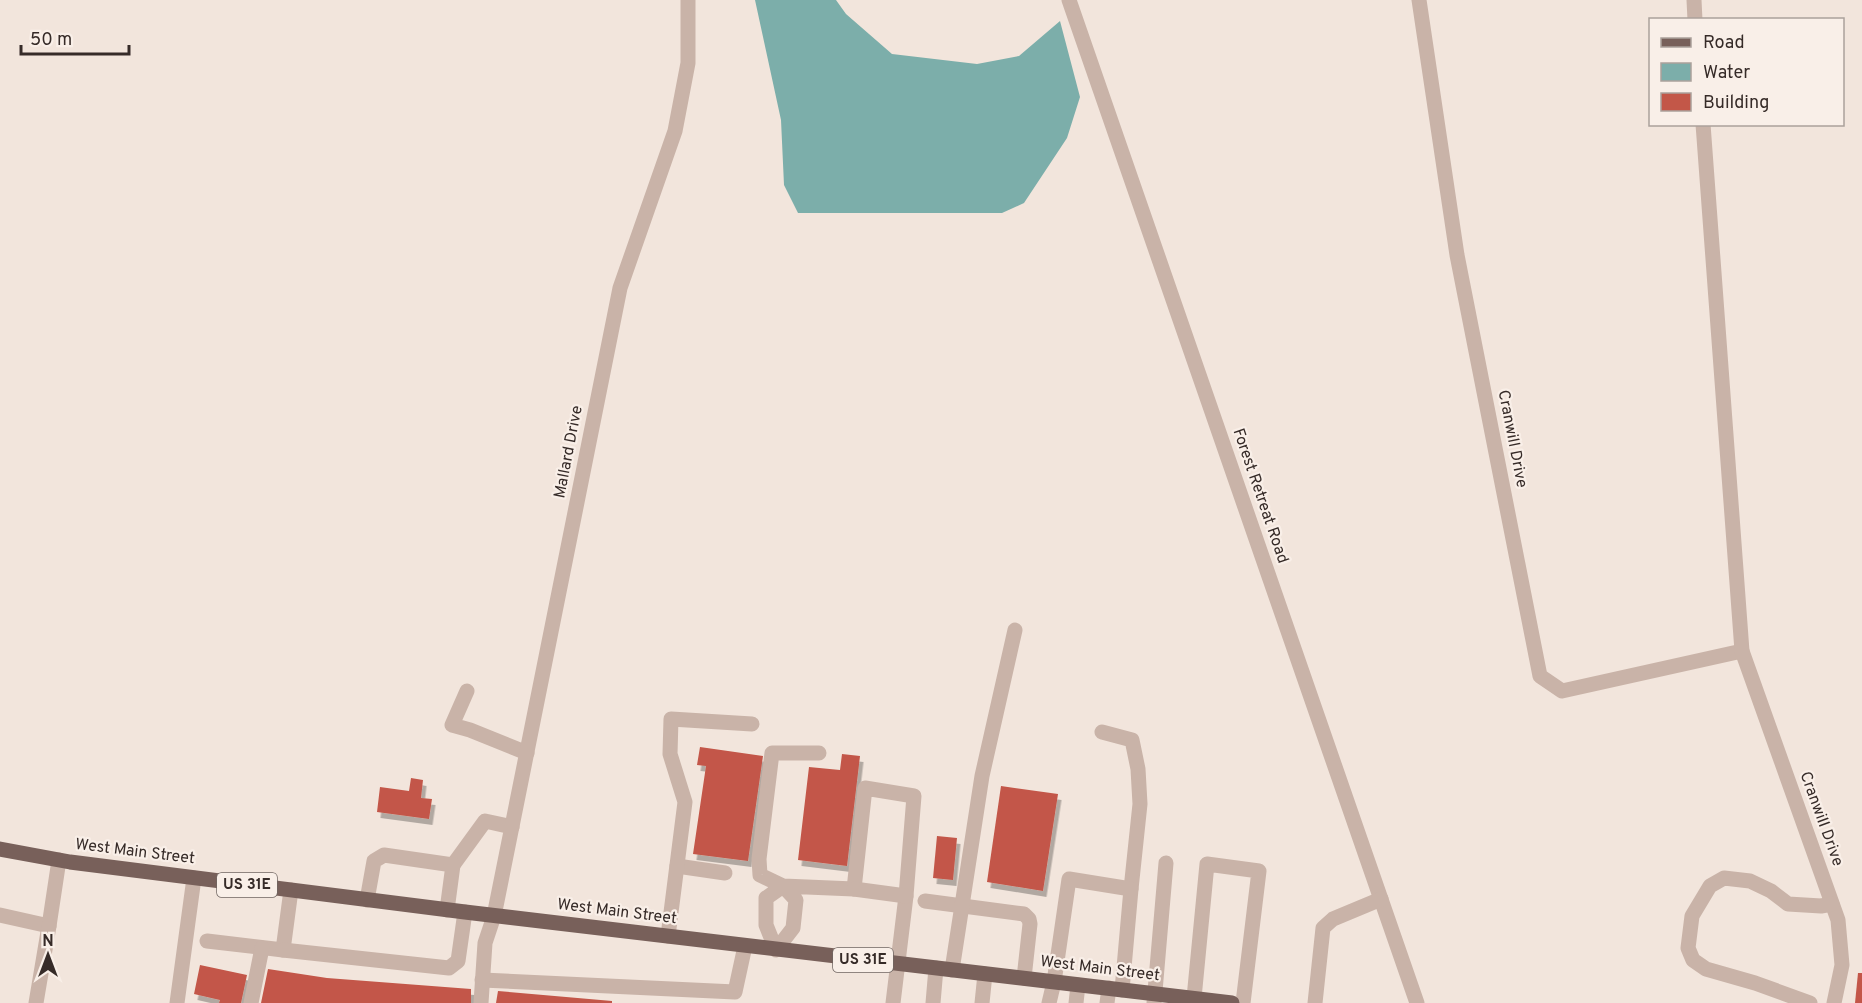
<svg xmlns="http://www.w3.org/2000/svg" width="1862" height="1003" font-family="Overpass,sans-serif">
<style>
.water{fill:#7caeaa}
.building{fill:#c35748;filter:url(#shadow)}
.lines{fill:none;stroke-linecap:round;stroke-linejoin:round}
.minor{stroke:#c9b3a8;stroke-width:15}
.major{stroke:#78605a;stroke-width:15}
.labels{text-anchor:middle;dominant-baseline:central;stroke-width:4.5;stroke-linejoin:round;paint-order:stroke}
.shield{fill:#f9efe8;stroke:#706662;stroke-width:1.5}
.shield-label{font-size:15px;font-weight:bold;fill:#362b28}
.street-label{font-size:16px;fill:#362b28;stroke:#f9efe8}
</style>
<defs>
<filter id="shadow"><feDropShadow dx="3.5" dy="6" stdDeviation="0" flood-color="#0004"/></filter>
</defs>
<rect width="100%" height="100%" fill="#f2e5dc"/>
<path class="water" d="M755,0H836L846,14L892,54L977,64L1019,56L1060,21L1080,97L1067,138L1024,203L1002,213H798L784,185L781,120Z"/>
<g class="building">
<path d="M700,747L763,756L748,861L693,854L706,766L697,765Z"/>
<path d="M842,754L860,756L847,866L798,860L809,767L840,770Z"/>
<path d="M411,778L423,780L421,798L432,799L429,819L377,812L380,787L409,791Z"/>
<path d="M1001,786L1058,794L1043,891L987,882Z"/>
<path d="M937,836L957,838L953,880L933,878Z"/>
<path d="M200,965L247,975L241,1003H219L220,1000L194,994Z"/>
<path d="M268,969L327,978L471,989V1003H261Z"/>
<path d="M1858,973H1862V1003H1855Z"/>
<path d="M498,991L612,1001V1003H496Z"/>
</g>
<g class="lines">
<g class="minor">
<path d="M1069,0L1417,1003"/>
<path d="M1419,0L1457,255L1540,676L1562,691L1742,651"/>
<path d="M1694,0L1695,20"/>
<path d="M1703,124L1742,651L1838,920L1842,965L1834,1003"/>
<path d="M467,691L452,725L470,730L527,753"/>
<path d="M1102,732L1132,740L1138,769L1140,804L1131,889"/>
<path d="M819,753H772L759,859L760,875L783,886L796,900L793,928L776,950L766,925V898L783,886L854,889L865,788L914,796L906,896L893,1003"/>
<path d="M453,865L485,821L512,827"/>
<path d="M677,866L725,873"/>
<path d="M854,889L906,896"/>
<path d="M367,900L374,861L384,855L453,865L447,910"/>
<path d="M925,901L1024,914L1029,919L1030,924L1024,978"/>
<path d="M0,915L49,926L59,860"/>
<path d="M668,936L685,802L670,754L671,719L752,724"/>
<path d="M207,941L283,950L291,890"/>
<path d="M283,950L449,968L458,961L465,912"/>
<path d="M952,970L982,776L1015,630"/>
<path d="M482,980L735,992L745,946"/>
<path d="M1194,998L1207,864L1259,871L1243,1003"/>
<path d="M36,1003L49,926"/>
<path d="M177,1003L194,878"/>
<path d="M251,1003L262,948"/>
<path d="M481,1003L485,943L494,916L620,288L675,131L688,63V0"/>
<path d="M933,1003L936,968"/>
<path d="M982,1003L985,974"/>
<path d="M1049,1003L1054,982L1069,879L1131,889L1122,990"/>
<path d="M1076,1003L1078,985"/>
<path d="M1107,1003L1109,988"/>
<path d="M1154,1003L1166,863"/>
<path d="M1315,1003L1323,928L1333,919L1381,899"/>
<path d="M1810,1003L1755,983L1706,969L1693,960L1688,948L1692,916L1710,886L1724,878L1750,881L1771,891L1788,904L1821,906L1832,904"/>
</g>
<path class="major" d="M0,849L70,862L465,912L1232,1003"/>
</g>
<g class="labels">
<g class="shield">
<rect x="217" y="873" width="60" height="24" rx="4.5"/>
<rect x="833" y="948" width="60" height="24" rx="4.5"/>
</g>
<g class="shield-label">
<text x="247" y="885">US 31E</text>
<text x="863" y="960">US 31E</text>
</g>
<g class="street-label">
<text transform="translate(1512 439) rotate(79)">Cranwill Drive</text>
<text transform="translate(569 452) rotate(-79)">Mallard Drive</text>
<text transform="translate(1260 496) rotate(71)">Forest Retreat Road</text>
<text transform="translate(1821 819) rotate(70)">Cranwill Drive</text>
<text transform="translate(135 852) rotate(7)">West Main Street</text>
<text transform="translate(617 912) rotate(7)">West Main Street</text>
<text transform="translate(1100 969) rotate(7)">West Main Street</text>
</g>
</g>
<rect x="1649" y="18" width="195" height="108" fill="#f9efe8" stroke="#aba19b" stroke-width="1.5"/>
<rect x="1661" y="38" width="30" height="9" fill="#78605a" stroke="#aba19b" stroke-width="1.5"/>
<text x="1703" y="48" font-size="18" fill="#362b28">Road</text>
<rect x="1661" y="63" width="30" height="18" fill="#7caeaa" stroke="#aba19b" stroke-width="1.5"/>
<text x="1703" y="78" font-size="18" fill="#362b28">Water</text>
<rect x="1661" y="93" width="30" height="18" fill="#c35748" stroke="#aba19b" stroke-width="1.5"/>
<text x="1703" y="108" font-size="18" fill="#362b28">Building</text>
<g transform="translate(48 955)" stroke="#f9efe8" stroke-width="4.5" paint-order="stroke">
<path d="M0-4.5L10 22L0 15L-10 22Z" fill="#362b28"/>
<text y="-9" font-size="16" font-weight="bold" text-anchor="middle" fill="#362b28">N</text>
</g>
<path d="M21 45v9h108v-9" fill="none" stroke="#362b28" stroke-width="3"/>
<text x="30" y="45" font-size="18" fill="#362b28" stroke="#f9efe8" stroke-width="4.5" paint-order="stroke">50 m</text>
</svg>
